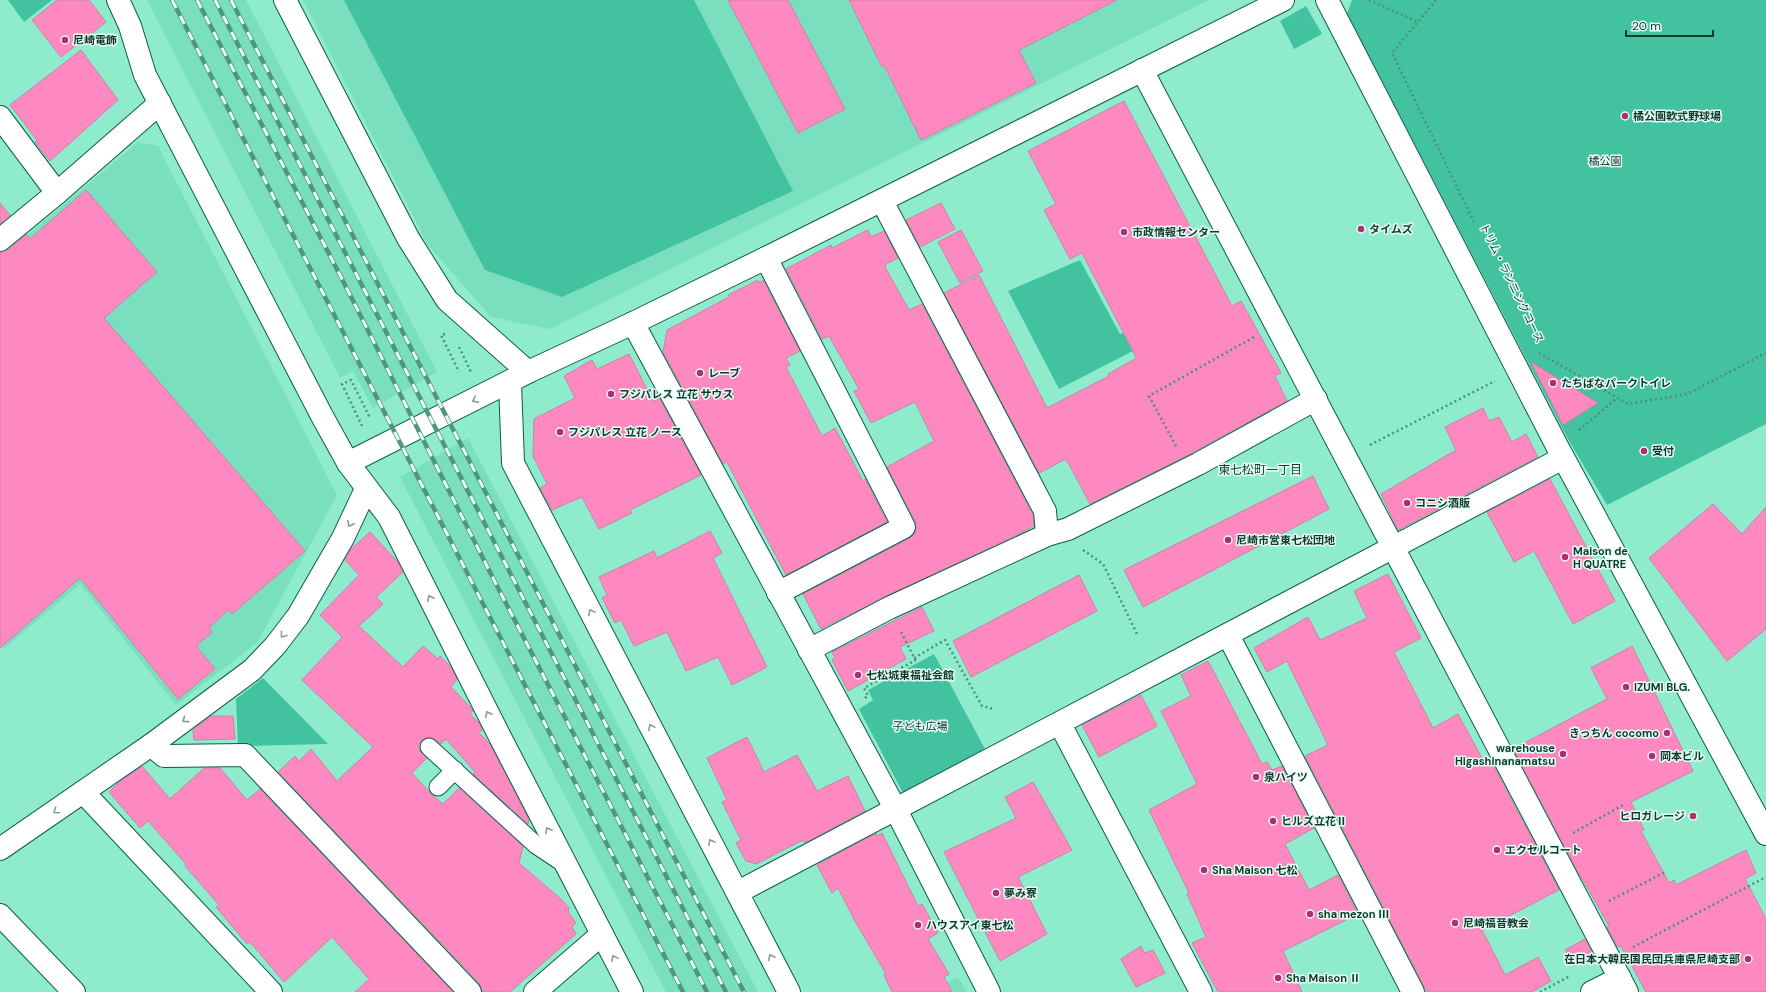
<svg xmlns="http://www.w3.org/2000/svg" width="1766" height="992" font-family="'DM Sans','Noto Sans JP',sans-serif">
<style>
.built{fill:#79dfbf}
.green{fill:#42c29f}
.building{fill:#fe89c1;stroke:#cd83a5}
.lines{fill:none;stroke-linecap:round;stroke-linejoin:round}
.lane-casing{stroke:#0c5d49;stroke-width:19}
.street-casing{stroke:#0c5d49;stroke-width:24}
.secondary-casing{stroke:#0c5d49;stroke-width:24}
.path{stroke:#4e907b;stroke-width:2.5;stroke-dasharray:2 3;stroke-linecap:butt}
.lane{stroke:#fff;stroke-width:17}
.street{stroke:#fff;stroke-width:22}
.secondary{stroke:#fff;stroke-width:22}
.rail-casing{stroke:#51957f;stroke-width:4.5}
.rail{stroke:#e4fef4;stroke-width:3;stroke-dasharray:9;stroke-linecap:butt}
.oneway{stroke:#889c96}
.poi-dot{fill:#b02d76;stroke:#e4fef4;stroke-width:1.5}
.labels{text-anchor:middle;dominant-baseline:central;stroke-width:3;stroke-linejoin:round;paint-order:stroke}
.poi-label{font-size:11px;font-weight:bold;fill:#11392d;stroke:#e4fef4;text-anchor:start}
.park-label{font-size:11px;fill:#17322a;stroke:#e4fef4}
.street-label{font-size:11px;fill:#11392d;stroke:#e4fef4}
.neighbourhood-label{font-size:12px;fill:#11392d;stroke:#e4fef4}
</style>
<rect width="100%" height="100%" fill="#8eeccd"/>
<g class="built">
<path d="M147,0H246L437,372L373,408L353,371L340,378Z"/>
<path d="M303,0H1209L550,329L491,317L428,245Z"/>
<path d="M138,142L158,146L337,495L257,643L176,705L80,584L4,649L0,645V258Z"/>
<path d="M468,438L758,992H666L400,477Z"/>
<path d="M958,977L967,992H929Z"/>
</g>
<g class="green">
<path d="M8,0H52L24,22Z"/>
<path d="M344,0H694L793,191L562,297L485,270Z"/>
<path d="M1352,0H1766V424L1607,505L1568,439L1347,14Z"/>
<path d="M1306,6L1322,34L1294,49L1280,21Z"/>
<path d="M1080,260L1120,334L1213,294L1220,306L1059,389L1008,291Z"/>
<path d="M934,654L985,749L903,793L859,709L873,700L868,690Z"/>
<path d="M263,678L328,744L238,746L236,699Z"/>
</g>
<g class="building">
<path d="M57,0H89L106,22L61,57L32,20Z"/>
<path d="M728,0H788L845,109L798,133Z"/>
<path d="M849,0H1117L1019,50L1036,83L921,140L884,65L882,67Z"/>
<path d="M81,50L118,100L50,161L35,142L37,140L10,105Z"/>
<path d="M1124,101L1232,306L1241,301L1281,373L1275,376L1287,401L1192,453L1090,504L1066,459L1039,473L944,293L979,275L1047,408L1109,376L1108,374L1135,359L1136,357L1082,253L1070,259L1044,210L1056,204L1028,151Z"/>
<path d="M86,190L157,272L104,318L305,551L232,614L228,610L209,628L212,632L196,646L215,669L178,699L80,578L0,648V252L8,250L26,234L30,239Z"/>
<path d="M0,203L10,215L0,224Z"/>
<path d="M941,203L955,229L920,247L906,220Z"/>
<path d="M868,230L871,237L884,231L898,258L886,264L885,267L909,310L922,304L1033,515L1034,526L1013,537L884,597L821,629L803,594L910,538L914,534L916,528L915,521L887,467L934,441L915,402L871,423L854,391L859,389L829,336L822,339L786,269L831,245L832,248Z"/>
<path d="M961,230L983,271L960,283L938,242Z"/>
<path d="M758,280L759,283L763,280L800,351L786,358L790,365L786,367L822,436L835,428L863,481L865,479L887,522L786,575L727,462L723,464L663,352L667,330L729,297L728,295Z"/>
<path d="M629,354L654,403L656,392L701,475L630,510L632,513L599,529L582,497L552,510L540,488L547,484L533,456L534,419L575,398L564,376L592,360L597,369Z"/>
<path d="M1531,362L1598,403L1563,425Z"/>
<path d="M1483,408L1489,421L1499,417L1512,442L1526,434L1538,457L1398,530L1381,494L1456,450L1445,427Z"/>
<path d="M1313,476L1329,509L1143,607L1124,570Z"/>
<path d="M1550,479L1615,601L1573,624L1534,551L1514,562L1487,512Z"/>
<path d="M1713,504L1742,534L1766,507V629L1727,661L1649,558Z"/>
<path d="M710,531L722,553L713,558L767,667L732,685L718,657L686,671L667,632L634,646L621,620L615,623L602,598L607,595L599,577L654,551L657,558Z"/>
<path d="M370,532L397,561L403,572L376,597L383,604L359,626L403,667L423,646L438,659L440,656L451,667L457,679L451,687L471,708L473,711L470,714L479,723L482,730L479,733L490,744L529,820L528,824L473,774L475,772L446,739L441,744L431,737L422,740L419,744V750L427,758L412,773L431,794L443,804L459,788L523,846L519,863L562,900L569,908L568,912L576,923L572,927L576,934L510,992H482L479,983L278,772L295,756L299,761L311,749L337,781L373,747L302,680L342,637L320,615L359,575L345,560L350,550Z"/>
<path d="M1388,574L1421,638L1394,652L1433,728L1458,714L1485,764L1491,761L1559,890L1482,930L1505,975L1538,957L1551,981L1532,992H1427L1305,756L1328,745L1287,661L1267,672L1254,648L1308,617L1320,640L1367,618L1354,591Z"/>
<path d="M1079,575L1097,611L971,677L953,641Z"/>
<path d="M922,607L934,631L900,647L906,659L848,691L832,660L835,658L832,652Z"/>
<path d="M1632,646L1693,771L1631,802L1644,830L1641,831L1669,883L1674,880L1676,885L1746,850L1756,873L1745,879L1766,919V992H1646L1621,946L1618,947L1617,946L1607,927L1609,926L1582,878H1581L1513,749L1607,699L1591,668Z"/>
<path d="M1208,661L1262,764L1267,762L1272,770L1282,766L1314,828L1285,844L1309,890L1338,875L1358,914L1283,951L1302,992H1218L1192,943L1206,937L1187,894L1189,893L1149,810L1197,784L1161,711L1191,696L1181,675Z"/>
<path d="M1141,695L1157,726L1099,757L1082,725Z"/>
<path d="M211,716H233L235,739L194,740L193,730Z"/>
<path d="M747,737L764,772L797,755L817,791L848,776L865,811L805,843L803,840L756,864L746,861L736,843L741,840L722,802L727,800L707,758Z"/>
<path d="M142,766L170,799L204,768H220L247,800L260,789L453,992H355L369,979L332,937L284,982L250,942L247,944L216,907L219,905L185,866L186,864L148,821L140,828L109,792L119,782Z"/>
<path d="M1033,782L1072,850L1018,877L1047,934L1000,961L944,852L1016,818L1005,797Z"/>
<path d="M876,833L877,836L882,833L918,906L922,904L938,933L928,939L949,974L944,977L952,992H892L884,975L886,974L856,923L838,888L832,893L817,865Z"/>
<path d="M1585,939L1594,957L1574,966L1565,950Z"/>
<path d="M1141,946L1144,953L1153,950L1165,973L1136,987L1121,959Z"/>
</g>
<g class="lines">
<g class="lane-casing">
<g id="lane">
<path d="M429,747L536,845L566,865"/>
<path d="M438,787L455,770"/>
</g>
</g>
<g class="street-casing">
<g id="street">
<path d="M118,0L130,26L145,75L322,416L348,463L389,517L498,733L632,992"/>
<path d="M285,0L408,238L447,300L528,372"/>
<path d="M1327,0L1557,446L1766,834"/>
<path d="M1142,70L1627,992"/>
<path d="M0,117L57,193"/>
<path d="M882,201L1045,511L1047,535"/>
<path d="M0,240L57,193L160,103"/>
<path d="M766,258L904,527L778,593"/>
<path d="M510,383L513,463L789,992"/>
<path d="M348,463L528,372L633,323L766,258L1283,0"/>
<path d="M1228,635L1413,992"/>
<path d="M809,650L889,608L1047,535L1068,529L1198,464L1316,399"/>
<path d="M1060,724L1201,992"/>
<path d="M151,745L164,756L245,755L470,992"/>
<path d="M83,792L271,992"/>
<path d="M0,849L151,745L252,670L275,646L298,616L343,538L366,489"/>
<path d="M738,892L1563,458"/>
<path d="M0,915L74,992"/>
<path d="M535,992L602,934"/>
<path d="M1592,992L1620,978"/>
</g>
</g>
<g class="secondary-casing">
<path id="secondary" d="M633,323L896,810L989,992"/>
</g>
<g class="path">
<path d="M1369,0L1418,22"/>
<path d="M1436,0L1392,53L1474,222"/>
<path d="M445,334L441,335L459,372"/>
<path d="M459,347L471,372"/>
<path d="M1539,353L1628,404L1687,394L1766,353"/>
<path d="M362,426L342,384L351,380L370,418"/>
<path d="M1579,430L1617,398"/>
<path d="M1370,445L1495,381"/>
<path d="M1176,446L1149,396L1254,337"/>
<path d="M1083,550L1103,564L1137,634"/>
<path d="M901,632L917,663"/>
<path d="M914,658L945,640L982,706L994,709"/>
<path d="M865,698L868,696L864,688L916,660"/>
<path d="M1573,833L1625,804"/>
<path d="M1609,901L1667,871"/>
<path d="M1633,947L1766,877"/>
<path d="M1540,992L1570,976"/>
</g>
<use href="#lane" class="lane"/>
<use href="#street" class="street"/>
<use href="#secondary" class="secondary"/>
<g class="rail-casing">
<g id="rail">
<path d="M172,0L683,992"/>
<path d="M197,0L340,275L497,586L707,992"/>
<path d="M215,0L726,992"/>
<path d="M231,0L744,992"/>
</g>
</g>
<use href="#rail" class="rail"/>
</g>
<defs><path id="oneway-chevron" d="M-2-3.5L2.5 0L-2 3.5" fill="none" stroke-width="1.6" stroke-linecap="round" stroke-linejoin="round"/></defs>
<g class="oneway">
<use href="#oneway-chevron" transform="translate(475 400) rotate(154)"/>
<use href="#oneway-chevron" transform="translate(350 524) rotate(117)"/>
<use href="#oneway-chevron" transform="translate(430 598) rotate(-117)"/>
<use href="#oneway-chevron" transform="translate(591 612) rotate(-118)"/>
<use href="#oneway-chevron" transform="translate(283 635) rotate(127)"/>
<use href="#oneway-chevron" transform="translate(488 714) rotate(-117)"/>
<use href="#oneway-chevron" transform="translate(185 720) rotate(144)"/>
<use href="#oneway-chevron" transform="translate(651 727) rotate(-118)"/>
<use href="#oneway-chevron" transform="translate(56 811) rotate(145)"/>
<use href="#oneway-chevron" transform="translate(548 830) rotate(-117)"/>
<use href="#oneway-chevron" transform="translate(711 842) rotate(-118)"/>
<use href="#oneway-chevron" transform="translate(771 957) rotate(-117)"/>
<use href="#oneway-chevron" transform="translate(614 958) rotate(-118)"/>
</g>
<g class="poi-dot">
<circle cx="65" cy="40" r="4"/>
<circle cx="1625" cy="116" r="4"/>
<circle cx="1361" cy="229" r="4"/>
<circle cx="1124" cy="232" r="4"/>
<circle cx="700" cy="373" r="4"/>
<circle cx="1553" cy="383" r="4"/>
<circle cx="611" cy="394" r="4"/>
<circle cx="560" cy="432" r="4"/>
<circle cx="1644" cy="451" r="4"/>
<circle cx="1407" cy="503" r="4"/>
<circle cx="1228" cy="540" r="4"/>
<circle cx="1565" cy="557" r="4"/>
<circle cx="858" cy="675" r="4"/>
<circle cx="1626" cy="687" r="4"/>
<circle cx="1667" cy="733" r="4"/>
<circle cx="1563" cy="754" r="4"/>
<circle cx="1652" cy="756" r="4"/>
<circle cx="1256" cy="777" r="4"/>
<circle cx="1693" cy="816" r="4"/>
<circle cx="1273" cy="821" r="4"/>
<circle cx="1497" cy="850" r="4"/>
<circle cx="1204" cy="870" r="4"/>
<circle cx="996" cy="893" r="4"/>
<circle cx="1310" cy="914" r="4"/>
<circle cx="1455" cy="923" r="4"/>
<circle cx="918" cy="925" r="4"/>
<circle cx="1748" cy="959" r="4"/>
<circle cx="1278" cy="978" r="4"/>
</g>
<g class="labels">
<g class="poi-label">
<text x="73" y="40">尼崎電飾</text>
<text x="1633" y="116">橘公園軟式野球場</text>
<text x="1369" y="229">タイムズ</text>
<text x="1132" y="232">市政情報センター</text>
<text x="708" y="373">レーブ</text>
<text x="1561" y="383">たちばなパークトイレ</text>
<text x="619" y="394">フジパレス 立花 サウス</text>
<text x="568" y="432">フジパレス 立花 ノース</text>
<text x="1652" y="451">受付</text>
<text x="1415" y="503">コニシ酒販</text>
<text x="1236" y="540">尼崎市営東七松団地</text>
<text x="1573" y="551">Maison de<tspan x="1573" dy="13">H QUATRE</tspan></text>
<text x="866" y="675">七松城東福祉会館</text>
<text x="1634" y="687">IZUMI BLG.</text>
<text x="1659" y="733" text-anchor="end">きっちん cocomo</text>
<text x="1555" y="748" text-anchor="end">warehouse<tspan x="1555" dy="13">Higashinanamatsu</tspan></text>
<text x="1660" y="756">岡本ビル</text>
<text x="1264" y="777">泉ハイツ</text>
<text x="1685" y="816" text-anchor="end">ヒロガレージ</text>
<text x="1281" y="821">ヒルズ立花Ⅱ</text>
<text x="1505" y="850">エクセルコート</text>
<text x="1212" y="870">Sha Maison 七松</text>
<text x="1004" y="893">夢み寮</text>
<text x="1318" y="914">sha mezon Ⅲ</text>
<text x="1463" y="923">尼崎福音教会</text>
<text x="926" y="925">ハウスアイ東七松</text>
<text x="1740" y="959" text-anchor="end">在日本大韓民国民団兵庫県尼崎支部</text>
<text x="1286" y="978">Sha Maison Ⅱ</text>
</g>
<g class="park-label">
<text x="1605" y="161">橘公園</text>
<text x="920" y="726">子ども広場</text>
</g>
<g class="street-label">
<text transform="translate(1512 283) rotate(64)">トリム・ランニングコース</text>
</g>
<g class="neighbourhood-label">
<text x="1260" y="470">東七松町一丁目</text>
</g>
</g>
<path d="M1626 30v6h87v-6" fill="none" stroke="#11392d" stroke-width="2"/>
<text x="1632" y="30" font-size="12" fill="#11392d" stroke="#e4fef4" stroke-width="3" paint-order="stroke">20 m</text>
</svg>
